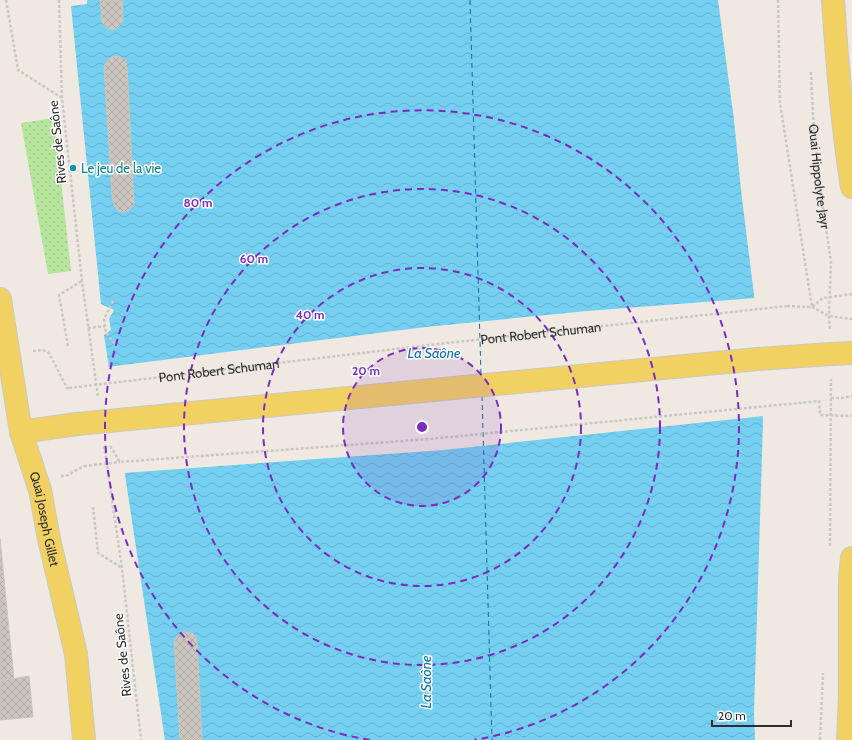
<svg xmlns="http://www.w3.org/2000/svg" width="852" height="740" font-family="Cabin,sans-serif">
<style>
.grass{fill:url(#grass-dots)}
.water{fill:url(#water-waves)}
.pier{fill:#efe9e1}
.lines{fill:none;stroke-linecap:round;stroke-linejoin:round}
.ferry{stroke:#0d6fa3;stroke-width:1;stroke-dasharray:5 4;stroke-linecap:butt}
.building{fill:url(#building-cross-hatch);stroke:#cbc5ba}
.major-casing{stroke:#c9c9c9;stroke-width:24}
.path{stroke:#c9c9c9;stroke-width:2.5;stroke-dasharray:3 2;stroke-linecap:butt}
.major{stroke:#f2d163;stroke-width:22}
.major-bridge-casing{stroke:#c9c9c9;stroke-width:24;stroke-linecap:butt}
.path-bridge{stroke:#c9c9c9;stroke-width:2.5;stroke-dasharray:3 2;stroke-linecap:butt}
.major-bridge{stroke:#f2d163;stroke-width:22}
.ring{fill:none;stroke:#7b2cbf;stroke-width:2;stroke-dasharray:7 5}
.culture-dot{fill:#0f9aa8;stroke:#fff;stroke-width:1.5}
.labels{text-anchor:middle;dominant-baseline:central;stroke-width:3;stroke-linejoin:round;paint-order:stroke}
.street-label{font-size:13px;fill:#2e2e2e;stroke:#fff}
.culture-label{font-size:13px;fill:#0d838f;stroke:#fff;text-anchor:start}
.water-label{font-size:14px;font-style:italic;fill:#0d6fa3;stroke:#fff}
.centre{fill:#7b2cbf;stroke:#fff;stroke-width:2}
.ring-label{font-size:12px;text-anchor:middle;font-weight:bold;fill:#7b2cbf;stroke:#fff;stroke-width:3;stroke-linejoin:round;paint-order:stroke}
</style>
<defs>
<pattern id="grass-dots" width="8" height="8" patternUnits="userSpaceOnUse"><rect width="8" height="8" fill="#b6e59e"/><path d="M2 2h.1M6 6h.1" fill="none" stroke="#9dc588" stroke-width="1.8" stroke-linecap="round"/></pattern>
<pattern id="water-waves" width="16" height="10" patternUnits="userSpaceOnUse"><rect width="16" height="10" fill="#75cff0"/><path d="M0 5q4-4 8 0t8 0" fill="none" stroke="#66b2ce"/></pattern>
<pattern id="building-cross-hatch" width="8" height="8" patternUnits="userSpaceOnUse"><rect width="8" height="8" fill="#cbc7bf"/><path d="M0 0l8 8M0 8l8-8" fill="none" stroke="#afaba4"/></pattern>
</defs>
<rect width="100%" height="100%" fill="#efe9e1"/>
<path class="grass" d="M54,118L71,271L48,274L21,123Z"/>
<path class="water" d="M87,0H718L734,120L741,190L754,295L763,421L754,713L755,740H165L104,335L111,330L109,319L114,310L101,304L71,6L87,4Z"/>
<path class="pier" d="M756,298L764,416L443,450L123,473L107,367L426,327L587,311Z"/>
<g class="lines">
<g class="ferry">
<path d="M470,0L481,375"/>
<path d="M482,396L492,740"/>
</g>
</g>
<g class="building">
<path d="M100,0H122L123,21L117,28L112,30L107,28L102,22Z"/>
<path d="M113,56L120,57L125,59L127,66L134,204L128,211L123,212L118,211L114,205L112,196L104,66L108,60Z"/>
<path d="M0,539L14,679L0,681Z"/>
<path d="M183,632H190L195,635L197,642L202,740H180L174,642L178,635Z"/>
<path d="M29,676L33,717L0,720V681Z"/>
</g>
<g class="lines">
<g class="major-casing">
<g id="major">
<path d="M833,0C837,63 842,125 852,187"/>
<path id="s2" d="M0,299L21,432L40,490L49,539L76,654L84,740"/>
<path d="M758,359L831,354L852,353"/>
<path d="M21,432L77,424"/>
<path d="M848,740L850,696V579L852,558"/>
</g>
</g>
<g class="path">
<path d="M6,0L18,70L62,98"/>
<path d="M59,0L62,98L82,281L98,397"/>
<path d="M778,0L780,103L812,307L823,298L852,294"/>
<path id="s1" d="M811,72L813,116L820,188L831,262L829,316L830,330"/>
<path d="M113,301L104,319L106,333L116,345"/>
<path d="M787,306L812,307L829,316L852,319"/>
<path d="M88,328L105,326"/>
<path d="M68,346L59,295L82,281"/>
<path d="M33,351L43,350L49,353L67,388H69"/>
<path d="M831,398H842L852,396"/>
<path d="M104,446L122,568L141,740"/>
<path d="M110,446L120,462L429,439L819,401L820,415L852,416"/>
<path d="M61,476H66L84,466"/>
<path d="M93,507L98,553L122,568"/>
<path d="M830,546L831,379"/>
<path d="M820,740L823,673"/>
</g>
<use href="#major" class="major"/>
<g class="major-bridge-casing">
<path id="major-bridge" d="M77,424L758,359"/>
</g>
<g class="path-bridge">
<path id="s3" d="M69,388L429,345L787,306"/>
<path d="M84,466L120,462"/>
</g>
<use href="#major-bridge" class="major-bridge"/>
</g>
<circle cx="422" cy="427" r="79" fill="#7b2cbf" fill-opacity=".12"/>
<g class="ring">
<circle cx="422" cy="427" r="79"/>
<circle cx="422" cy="427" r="159"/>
<circle cx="422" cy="427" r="238"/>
<path d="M370 740A317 317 0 1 1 474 740"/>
</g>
<circle class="culture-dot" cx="73" cy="168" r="4"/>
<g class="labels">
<g class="street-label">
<text transform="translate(57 142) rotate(-96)">Rives de Saône</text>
<text stroke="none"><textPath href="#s1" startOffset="105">Quai Hippolyte Jayr</textPath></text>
<text stroke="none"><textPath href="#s3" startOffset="475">Pont Robert Schuman</textPath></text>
<text stroke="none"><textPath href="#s3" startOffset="151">Pont Robert Schuman</textPath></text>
<text stroke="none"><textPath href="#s2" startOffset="225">Quai Joseph Gillet</textPath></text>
<text transform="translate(122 655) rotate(-96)">Rives de Saône</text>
</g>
<g class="culture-label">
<text x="81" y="168">Le jeu de la vie</text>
</g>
<g class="water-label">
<text x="434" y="353">La Saône</text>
<text transform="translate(426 682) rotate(-90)">La Saône</text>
</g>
</g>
<circle cx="422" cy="427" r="6" class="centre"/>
<g class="ring-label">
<text x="198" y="207">80 m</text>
<text x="254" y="263">60 m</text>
<text x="310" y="319">40 m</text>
<text x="366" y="375">20 m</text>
</g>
<path d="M712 720v6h79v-6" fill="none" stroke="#2e2e2e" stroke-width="2"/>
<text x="718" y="720" font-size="12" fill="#2e2e2e" stroke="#ffffff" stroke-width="3" paint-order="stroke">20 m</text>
</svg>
